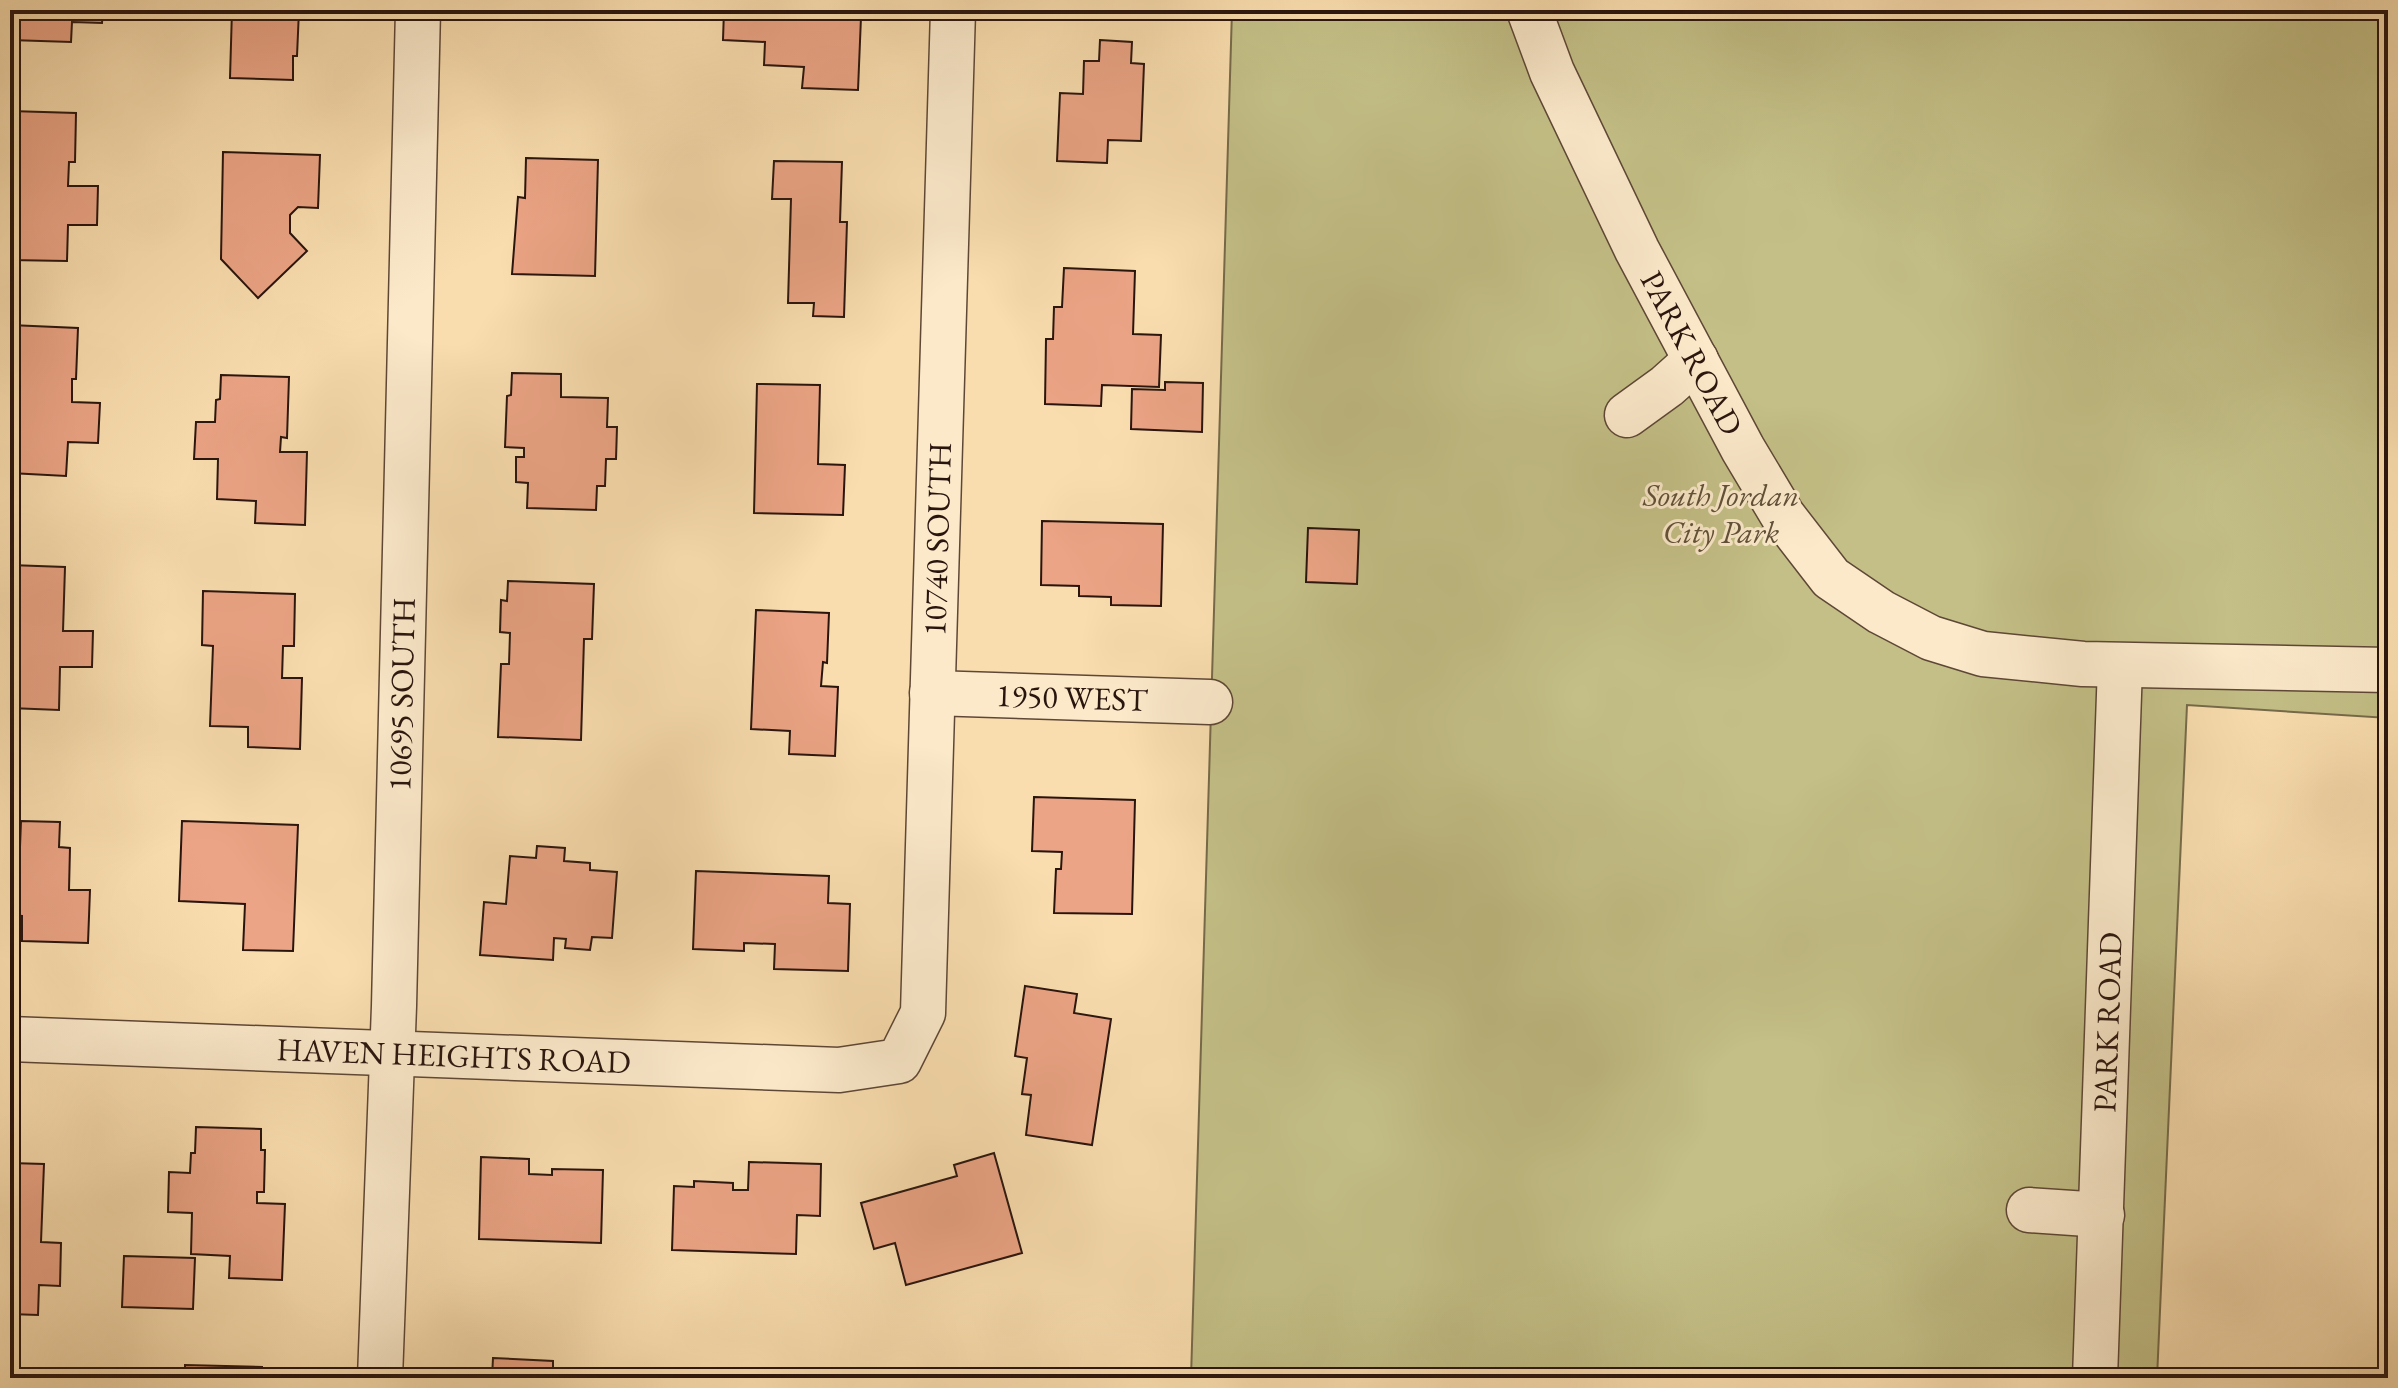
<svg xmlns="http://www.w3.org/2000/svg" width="2398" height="1388" font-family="'EB Garamond',serif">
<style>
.green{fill:#c3bf86;stroke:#766a4a;stroke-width:2}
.building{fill:#eba485;stroke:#2a150e;stroke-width:2}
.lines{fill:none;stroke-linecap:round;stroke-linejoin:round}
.minor-casing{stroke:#5e4736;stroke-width:47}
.minor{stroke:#fbe9ca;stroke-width:44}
.labels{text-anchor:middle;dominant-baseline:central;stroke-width:6;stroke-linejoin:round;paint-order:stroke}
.street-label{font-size:32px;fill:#2a150e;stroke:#fbe9ca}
.park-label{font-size:32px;font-style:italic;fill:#605038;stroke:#fbe9ca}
</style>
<rect width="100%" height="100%" fill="#f9ddae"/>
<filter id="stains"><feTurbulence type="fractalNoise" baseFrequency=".0025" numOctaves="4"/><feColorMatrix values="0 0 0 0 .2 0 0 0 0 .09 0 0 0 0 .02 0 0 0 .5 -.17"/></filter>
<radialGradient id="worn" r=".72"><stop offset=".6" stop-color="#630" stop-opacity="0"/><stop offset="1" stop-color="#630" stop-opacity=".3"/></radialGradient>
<path class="green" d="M1232,10H2388V718L2187,705L2157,1378H1191Z"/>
<g class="building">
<path d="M10,10H103L102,23L72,22L71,42L10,40Z"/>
<path d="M232,10H299L297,56H293V80L230,78Z"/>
<path d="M515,10H641L640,19L514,15Z"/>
<path d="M724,10H836V16L861,17L858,90L802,88L804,67L764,65L765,42L723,40Z"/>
<path d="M1100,40L1132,42L1131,63L1144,64L1141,141L1108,140L1107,163L1057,161L1060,93L1083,94L1084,61H1099Z"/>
<path d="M10,111L76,113L75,162H69L68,186H98L97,225H68L67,261L10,260Z"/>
<path d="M223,152L320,155L318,208L298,207L290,215V233L307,251L258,298L221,259Z"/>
<path d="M526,158L598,160L595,276L512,274L518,197L525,198Z"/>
<path d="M774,161L842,162L840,222H847L844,317L813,316L814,303H788L791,199H772Z"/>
<path d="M1064,268L1135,271L1133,334L1161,335L1159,387L1102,385L1101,406L1045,404L1046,339H1053L1054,307H1062Z"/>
<path d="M10,325L78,328L76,379H72V402L100,403L98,443L68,442L66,476L10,473Z"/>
<path d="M512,373L561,374V397L608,398L607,427H617L616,459H606L605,486H597L596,510L527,508L528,483L516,482V457H524V448L505,447L507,396L511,395Z"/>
<path d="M221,375L289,377L287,438L281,437L280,452H307L305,525L255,523L256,501L217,499L218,459H194L196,422H215L216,400L220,399Z"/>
<path d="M1165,382L1203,383L1202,432L1131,429L1132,389L1165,390Z"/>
<path d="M757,384L820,385L818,464L845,465L843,515L754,513Z"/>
<path d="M1042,521L1163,524L1161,606L1111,605V597L1079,596V586L1041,585Z"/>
<path d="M1308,528L1359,530L1357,584L1306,582Z"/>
<path d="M10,565L65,567L63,631H93L92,667H60L59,710L10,708Z"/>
<path d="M508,581L594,584L592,639H584L581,740L498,737L501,664H509L510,633L500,632L501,600L507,601Z"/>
<path d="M203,591L295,594L294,646H283L282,678H302L300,749L248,747V727L210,726L213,646L202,645Z"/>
<path d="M756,610L829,613L827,663L823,662L821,686L838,687L835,756L789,754L790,731L751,729Z"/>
<path d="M1034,797L1135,800L1132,914L1054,913L1056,869H1061L1062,852L1032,851Z"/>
<path d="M21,821L60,822L59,847L70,848L69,890H90L88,943L22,941V916L10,915V847H20Z"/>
<path d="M182,821L298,825L293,951L243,950L245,904L179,901Z"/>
<path d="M537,846L565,848L564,861L590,863V870L617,872L612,938L592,937L590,950L565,948L566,939L554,938L553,960L480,955L484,902L506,904L510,856L536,858Z"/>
<path d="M696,871L829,876L828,903L850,904L848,971L774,969L775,944L744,943V951L693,949Z"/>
<path d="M1025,986L1077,994L1074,1013L1111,1019L1092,1145L1026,1135L1031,1095L1022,1094L1027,1058L1015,1056Z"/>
<path d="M196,1127L261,1129V1150H265L264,1192H257V1203L285,1204L282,1280L229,1278L230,1256L191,1254L192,1213L168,1212L169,1172L190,1173L191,1153H195Z"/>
<path d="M994,1153L1022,1253L906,1285L895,1243L874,1249L861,1203L957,1176L954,1165Z"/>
<path d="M481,1157L529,1159V1174L552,1175V1169L603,1170L601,1243L479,1239Z"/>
<path d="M749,1162L821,1164L820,1216L797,1215L796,1254L672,1250L674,1186L694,1187V1181L733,1183V1190H748Z"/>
<path d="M10,1163L44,1164L41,1242L61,1243L60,1286L39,1285L38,1315L10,1314Z"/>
<path d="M124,1256L195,1258L193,1309L122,1307Z"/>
<path d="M493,1358L553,1361V1378H492Z"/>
<path d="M185,1365L262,1367V1378H185Z"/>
</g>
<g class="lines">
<g class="minor-casing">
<g id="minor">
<path id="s1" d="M1529,10L1552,72L1637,250L1743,449L1783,516L1831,578L1881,612L1931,638L1983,654L2083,664L2388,670"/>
<path d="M1627,415L1667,386L1696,360"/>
<path id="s2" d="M932,693L1210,702"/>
<path id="s3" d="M10,1039L839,1070L899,1061L923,1013L953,10"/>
<path d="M2029,1210L2102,1215"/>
<path id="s4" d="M380,1378L394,1006L418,10"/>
<path id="s5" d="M2095,1378L2120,666"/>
</g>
</g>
<use href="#minor" class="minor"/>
</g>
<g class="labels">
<g class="street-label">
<text stroke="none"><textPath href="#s1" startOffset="380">PARK ROAD</textPath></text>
<text stroke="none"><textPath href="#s3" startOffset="1418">10740 SOUTH</textPath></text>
<text stroke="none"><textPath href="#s4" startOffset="684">10695 SOUTH</textPath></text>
<text stroke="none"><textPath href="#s2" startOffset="140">1950 WEST</textPath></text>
<text stroke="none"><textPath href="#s5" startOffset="356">PARK ROAD</textPath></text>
<text stroke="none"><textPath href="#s3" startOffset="444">HAVEN HEIGHTS ROAD</textPath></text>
</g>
<g class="park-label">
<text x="1721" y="495">South Jordan<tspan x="1721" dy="37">City Park</tspan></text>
</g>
</g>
<rect width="2398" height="1388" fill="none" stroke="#f9ddae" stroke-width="40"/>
<rect x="12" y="12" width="2374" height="1364" fill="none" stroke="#2a150e" stroke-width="4"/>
<rect x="20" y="20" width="2358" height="1348" fill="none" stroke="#2a150e" stroke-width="2"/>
<rect width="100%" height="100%" filter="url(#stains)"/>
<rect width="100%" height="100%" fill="url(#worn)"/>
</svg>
